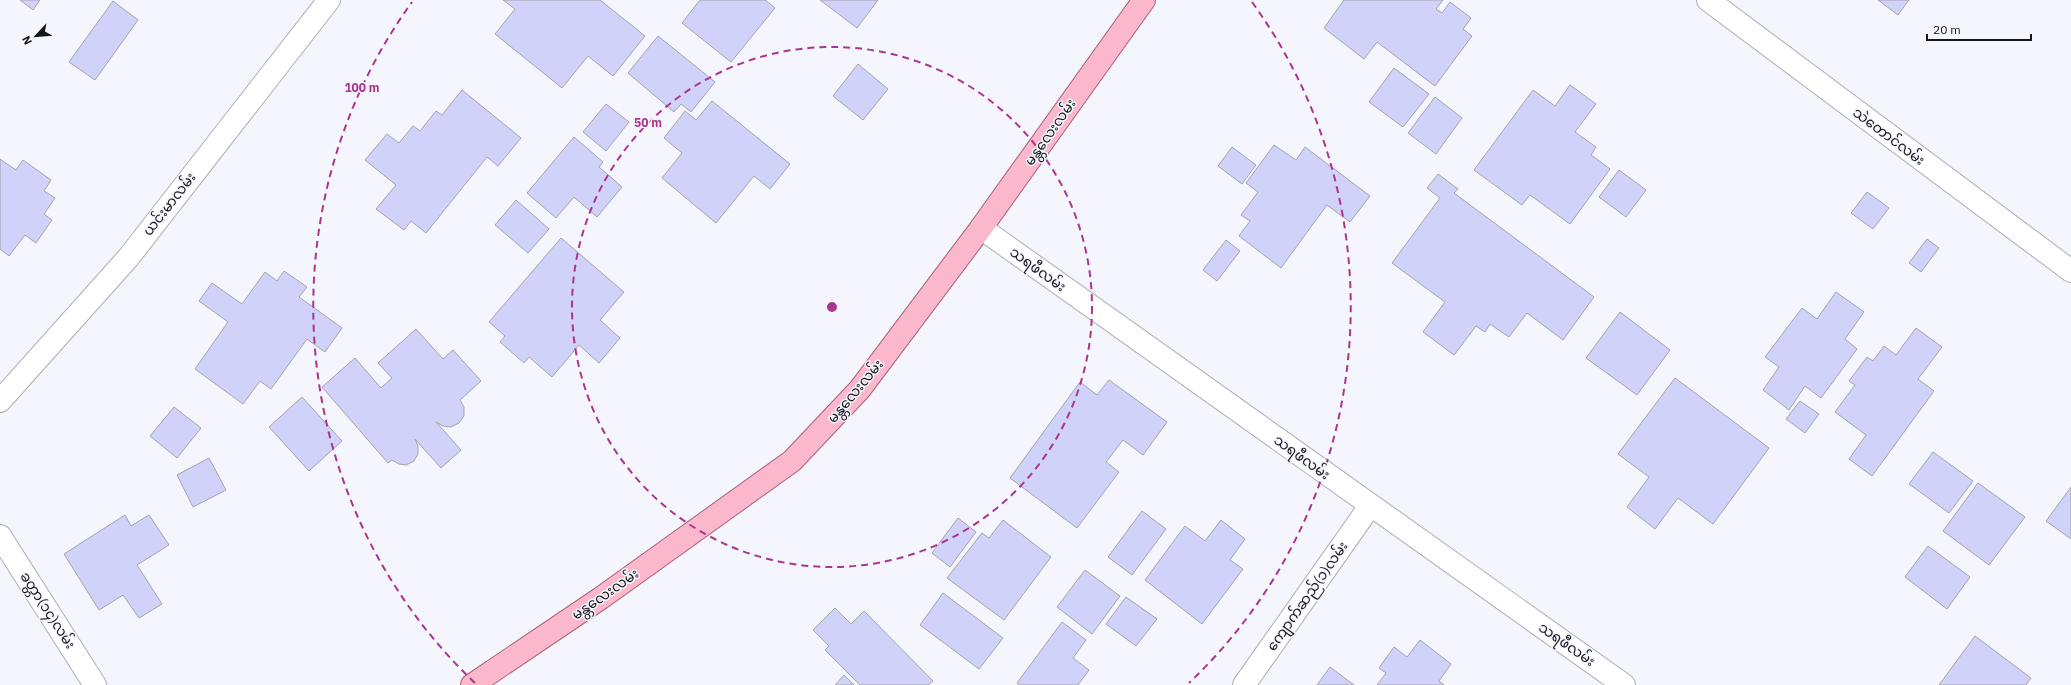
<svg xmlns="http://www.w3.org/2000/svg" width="2071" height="685" font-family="'IBM Plex Sans','Noto Sans Myanmar',sans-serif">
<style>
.building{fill:#d0d2f9;stroke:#a4a4ab}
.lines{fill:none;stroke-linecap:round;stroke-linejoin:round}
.minor-casing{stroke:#adadb4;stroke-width:24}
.major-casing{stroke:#aa6177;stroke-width:24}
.minor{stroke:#fff;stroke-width:22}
.major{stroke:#fbb8cc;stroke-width:22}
.ring{fill:none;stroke:#ab368f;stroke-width:2;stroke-dasharray:7 5}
.labels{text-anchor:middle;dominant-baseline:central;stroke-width:3;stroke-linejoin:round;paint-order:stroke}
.street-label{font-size:14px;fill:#161619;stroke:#f5f5fd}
.centre{fill:#ab368f;stroke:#f5f5fd;stroke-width:2}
.ring-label{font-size:12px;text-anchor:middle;font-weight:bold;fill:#ab368f;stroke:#f5f5fd;stroke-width:3;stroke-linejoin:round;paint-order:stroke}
</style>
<rect width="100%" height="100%" fill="#f5f5fd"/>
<g class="building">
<path d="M20,0H40L33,10Z"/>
<path d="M503,0H600L645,36L613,76L588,56L562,88L495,34L515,9Z"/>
<path d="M700,0H765L775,8L731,62L682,23Z"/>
<path d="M820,0H878L857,28Z"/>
<path d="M1344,0H1443L1436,9L1442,13L1450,2L1471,18L1463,29L1472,36L1435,86L1377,42L1364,59L1324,28Z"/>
<path d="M1878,0H1909L1898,15Z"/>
<path d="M113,1L138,20L95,80L69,62Z"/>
<path d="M658,36L715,82L691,112L681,104L674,112L628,73Z"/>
<path d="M858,64L888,89L863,120L833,96Z"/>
<path d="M1394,68L1429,94L1403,127L1369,102Z"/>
<path d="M1570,85L1596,104L1575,132L1596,147L1591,155L1610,169L1570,224L1530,195L1522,205L1474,170L1533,90L1555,106Z"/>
<path d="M462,90L521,138L498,166L487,157L426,233L411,221L404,230L376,209L396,185L365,160L387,134L399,143L413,126L420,131L436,111L442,115Z"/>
<path d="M1435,97L1462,118L1436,154L1408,133Z"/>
<path d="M712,101L790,164L770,189L754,176L716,223L662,178L682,153L664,138L685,111L696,120Z"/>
<path d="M606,104L629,122L606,151L583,132Z"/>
<path d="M574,137L603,162L599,167L622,187L597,217L574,197L556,218L527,193Z"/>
<path d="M1274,145L1296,160L1305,147L1370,196L1350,222L1327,205L1281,268L1239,236L1250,221L1241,215L1258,192L1246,183Z"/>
<path d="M1232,147L1256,165L1242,184L1218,166Z"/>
<path d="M0,159L16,170L23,160L51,180L44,191L55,198L44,214L52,220L36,243L25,235L9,256L0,249Z"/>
<path d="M1619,170L1646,190L1626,217L1599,197Z"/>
<path d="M1438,174L1458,189L1454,193L1594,297L1563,340L1527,313L1509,337L1490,324L1485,332L1476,326L1454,355L1423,332L1445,302L1392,263L1440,198L1427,188Z"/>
<path d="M1867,192L1889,208L1873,229L1851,213Z"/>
<path d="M516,200L549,229L528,253L495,225Z"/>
<path d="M561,238L624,292L600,320L620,338L599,363L579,345L552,377L529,357L524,363L500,342L505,336L489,322Z"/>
<path d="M1927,239L1939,248L1921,272L1909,263Z"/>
<path d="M1226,240L1240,251L1217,281L1203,270Z"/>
<path d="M284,271L307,287L299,297L342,328L325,352L307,339L271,389L260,381L243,404L195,369L228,322L199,301L212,283L242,304L265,272L277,281Z"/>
<path d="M1836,292L1864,312L1845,339L1857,349L1821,398L1805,386L1789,410L1763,390L1779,367L1765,357L1802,308L1817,319Z"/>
<path d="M1620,312L1670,350L1637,395L1586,358Z"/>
<path d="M1916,328L1942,347L1918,379L1934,391L1872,476L1849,459L1866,435L1835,412L1855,385L1849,381L1867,357L1873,361L1884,346L1896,355Z"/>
<path d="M416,329L443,359L453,350L481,381L460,400L464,407V416L459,423L451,427L443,426L436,422L461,450L441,468L415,439L418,446V454L414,461L406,465L399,464L392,460L388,463L322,387L355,358L381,388L392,378L378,363Z"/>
<path d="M1675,378L1769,448L1713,524L1678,498L1655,529L1627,507L1649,477L1618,454Z"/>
<path d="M1109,380L1167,422L1143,455L1123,440L1106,462L1119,472L1077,528L1010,478L1080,382L1097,395Z"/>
<path d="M302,397L342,441L309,471L269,427Z"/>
<path d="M1800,401L1819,414L1805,433L1786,419Z"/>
<path d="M174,407L201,428L177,458L150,436Z"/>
<path d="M1933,452L1973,481L1949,513L1909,484Z"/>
<path d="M209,458L226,490L193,507L177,475Z"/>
<path d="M1978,483L2025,517L1989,565L1943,531Z"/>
<path d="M2071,487V539L2046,521Z"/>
<path d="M1142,511L1166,529L1132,575L1108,557Z"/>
<path d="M125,515L131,526L149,515L169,545L137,565L162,604L139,618L123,595L99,610L64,554Z"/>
<path d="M958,518L976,532L950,567L932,553Z"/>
<path d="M1003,520L1051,557L1004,620L947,578L982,533L989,538Z"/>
<path d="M1221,520L1245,539L1230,560L1243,569L1202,624L1145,580L1185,526L1205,541Z"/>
<path d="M1928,546L1970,577L1947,609L1905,577Z"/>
<path d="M1085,570L1120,596L1092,634L1057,607Z"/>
<path d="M943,593L1003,638L979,669L920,625Z"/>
<path d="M1126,597L1157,619L1136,646L1106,624Z"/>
<path d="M835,608L851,624L864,611L933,681L928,685H860L825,650L829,646L813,630Z"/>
<path d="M1062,622L1086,640L1073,658L1089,670L1078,685H1019L1017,683Z"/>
<path d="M1975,636L2031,678L2026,685H1939Z"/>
<path d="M1420,640L1451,664L1439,681L1444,685H1377L1386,673L1379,668L1394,647L1407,657Z"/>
<path d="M1330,667L1354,685H1317Z"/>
<path d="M844,675L854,685H835Z"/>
</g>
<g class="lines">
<g class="minor-casing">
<g id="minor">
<path d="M1708,0L2071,271"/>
<path d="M981,228L1624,685"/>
<path d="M0,401L128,258L329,0"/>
<path d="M0,536L95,685"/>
<path d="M1244,685L1370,506"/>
</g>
</g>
<g class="major-casing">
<path id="major" d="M472,685L601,598L792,461L860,389L981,228L1144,0"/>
</g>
<use href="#minor" class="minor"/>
<use href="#major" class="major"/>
</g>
<g class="ring">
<circle cx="832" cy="307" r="260"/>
<path d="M475 683A519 519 0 0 1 412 2M1252 2A519 519 0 0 1 1189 683"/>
</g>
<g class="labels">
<g class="street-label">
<text transform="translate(1050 132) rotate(-55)">မန္တလေးလမ်း</text>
<text transform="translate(1889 136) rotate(37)">သဲတောင်လမ်း</text>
<text transform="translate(169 204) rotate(-52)">ယင်းမာလမ်း</text>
<text transform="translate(1038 269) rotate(36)">သရဖီလမ်း</text>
<text transform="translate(855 391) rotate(-50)">မန္တလေးလမ်း</text>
<text transform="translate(1302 457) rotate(36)">သရဖီလမ်း</text>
<text transform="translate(605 594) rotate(-35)">မန္တလေးလမ်း</text>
<text transform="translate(1307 596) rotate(-55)">ကျောက်ဆည်(၁)လမ်း</text>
<text transform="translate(48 610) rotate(57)">ခတ္တာ(၁၄)လမ်း</text>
<text transform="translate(1567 644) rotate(35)">သရဖီလမ်း</text>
</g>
</g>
<circle cx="832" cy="307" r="6" class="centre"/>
<g class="ring-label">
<text x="362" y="92">100 m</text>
<text x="648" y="127">50 m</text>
</g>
<g transform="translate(36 36) rotate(244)" stroke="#f5f5fd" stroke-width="3" paint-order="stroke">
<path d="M0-3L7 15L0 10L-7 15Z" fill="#161619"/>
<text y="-6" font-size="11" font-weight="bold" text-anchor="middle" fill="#161619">N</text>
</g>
<path d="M1927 34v6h104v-6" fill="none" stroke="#161619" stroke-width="2"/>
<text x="1933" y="34" font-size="12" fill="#161619" stroke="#f5f5fd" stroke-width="3" paint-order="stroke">20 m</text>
</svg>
